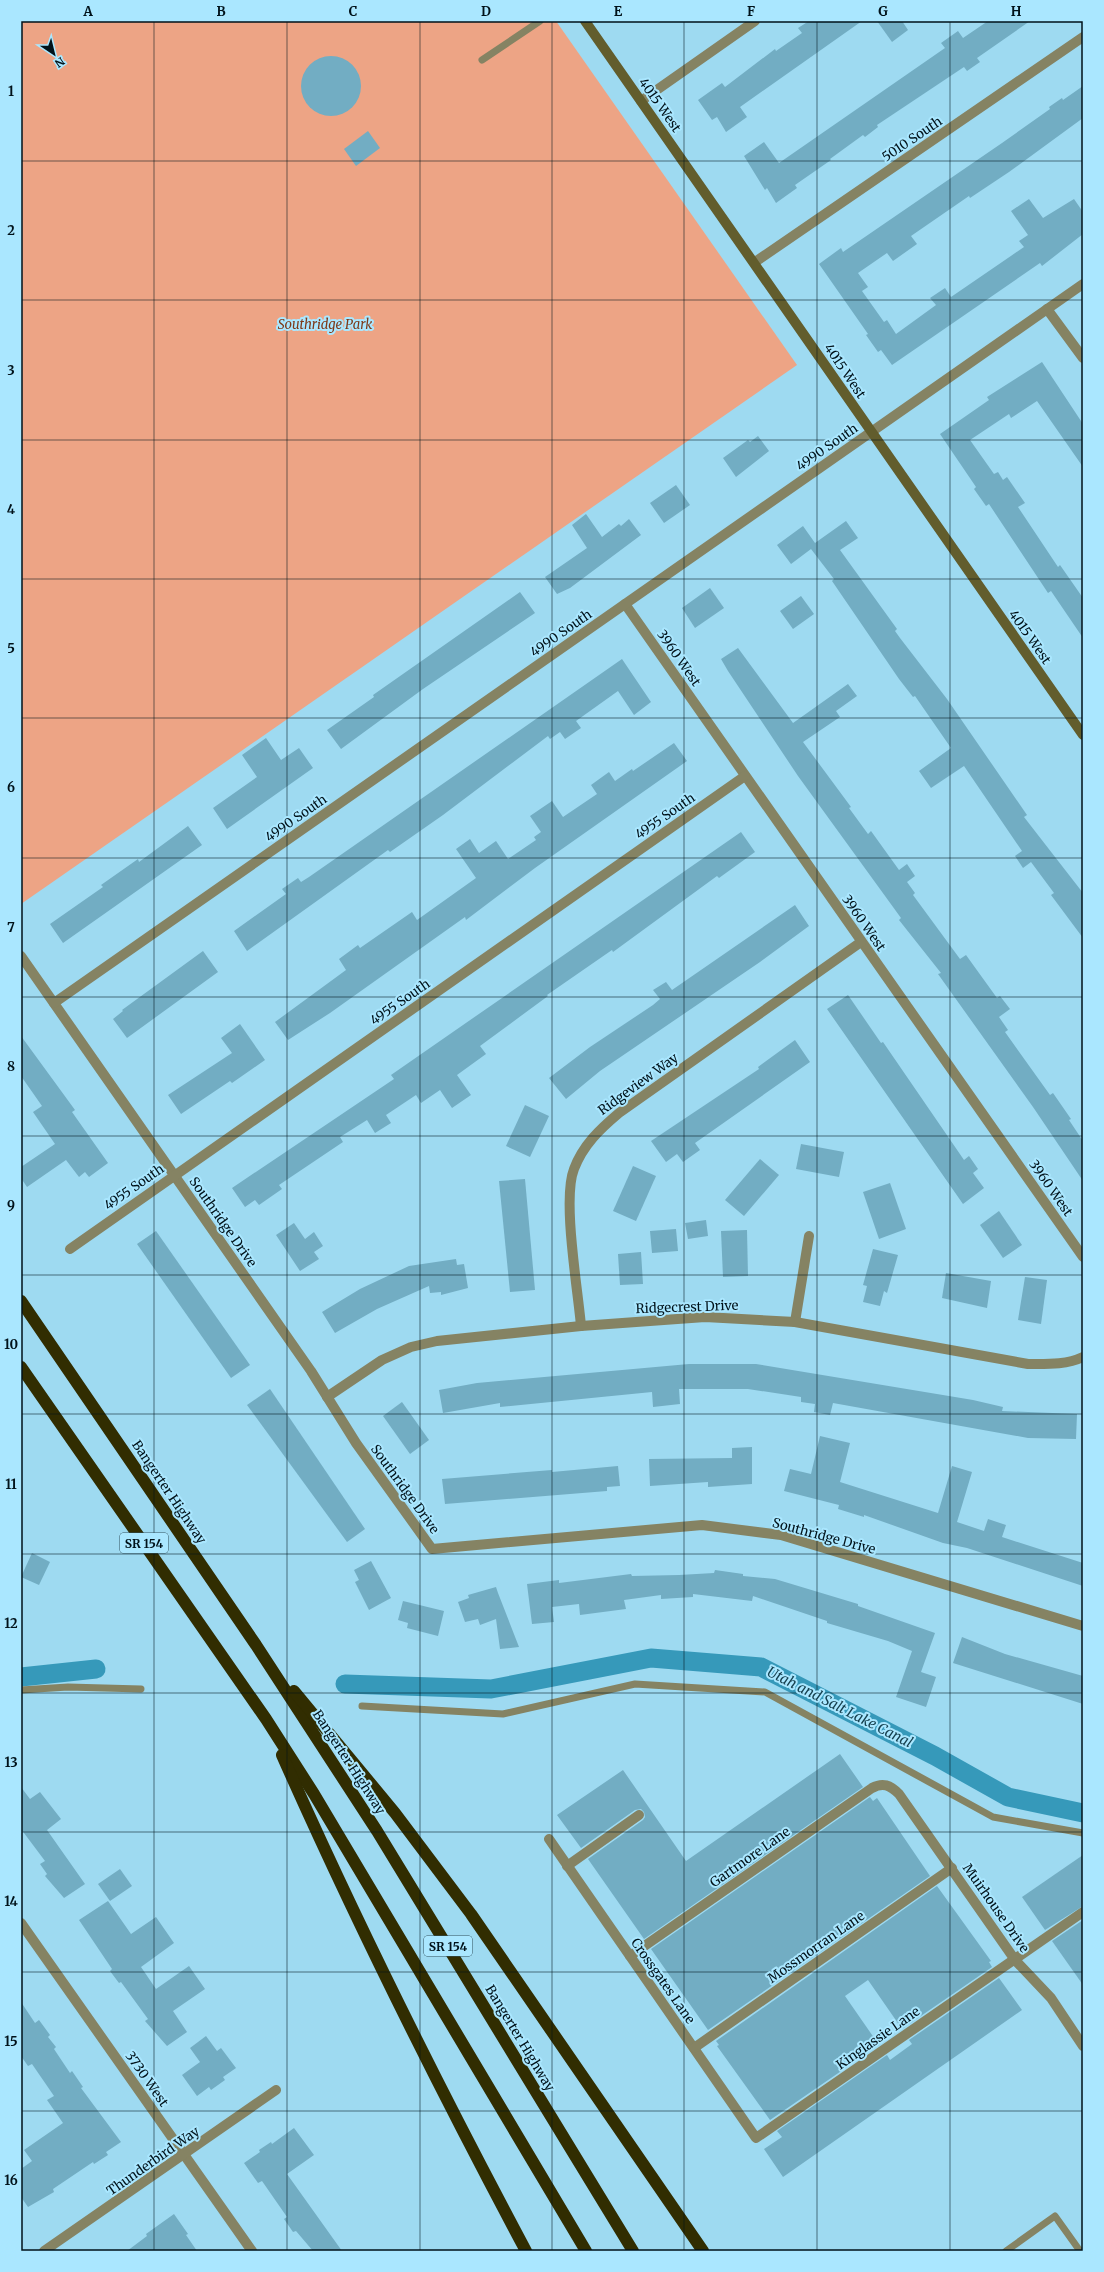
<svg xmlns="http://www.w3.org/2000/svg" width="1104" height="2272" font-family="Merriweather,serif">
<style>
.green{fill:#eda485}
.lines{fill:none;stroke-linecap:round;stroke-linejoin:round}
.canal{stroke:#3699ba;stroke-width:19}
.building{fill:#72adc3}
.lane{stroke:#858363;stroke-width:7}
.street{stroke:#858363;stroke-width:10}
.secondary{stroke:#625d2d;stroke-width:10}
.highway{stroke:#312d01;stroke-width:12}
.grid{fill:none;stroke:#00121a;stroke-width:1;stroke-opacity:0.55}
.labels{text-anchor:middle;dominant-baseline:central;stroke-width:4;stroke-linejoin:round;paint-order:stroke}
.shield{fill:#aae7ff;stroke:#33525f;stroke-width:1}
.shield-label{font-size:12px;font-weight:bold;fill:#00121a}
.street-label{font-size:13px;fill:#00121a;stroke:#aae7ff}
.park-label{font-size:13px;font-style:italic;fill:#7e3918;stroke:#aae7ff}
.water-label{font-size:14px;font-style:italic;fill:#174150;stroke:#aae7ff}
.neatline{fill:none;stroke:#00121a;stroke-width:1.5}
.grid-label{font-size:13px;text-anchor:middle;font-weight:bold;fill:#00121a}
</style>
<rect width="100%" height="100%" fill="#9edaf1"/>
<path class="green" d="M21,21H556L797,365L21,904Z"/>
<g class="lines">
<g class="canal">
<path d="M21,1677L96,1669"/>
<path d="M345,1684L491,1689L651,1658L761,1667L935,1756L1008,1797L1083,1813"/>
</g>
</g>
<g class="building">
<path d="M809,21H862L740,107L747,117L726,132L717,117L712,120L698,100L722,83L725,87L775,49L776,51L802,33L798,28Z"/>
<path d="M877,21H902L908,30L892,42Z"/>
<path d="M988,21H1030L977,58L980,62L967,71L964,67L877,125L878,127L865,137L863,135L830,159L831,160L795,185L797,188L776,203L767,188L765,190L744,156L764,142L779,163L945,48L941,43L958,31L963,38Z"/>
<circle cx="331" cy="86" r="30"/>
<path d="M1083,86V118L1009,172L970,198L969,196L911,236L917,244L893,261L887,253L858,273L868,287L862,291L884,322L887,320L896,334L936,305L930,298L945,288L951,297L1024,247L1019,241L1028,235L1011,211L1029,199L1043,218L1074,199L1083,212V234L1042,266L1040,263L892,365L881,350L878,352L866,335L868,334L819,264L841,248L843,252L1002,143L1050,109L1049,107L1062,98L1063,100Z"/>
<path d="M368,131L380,148L356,166L344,149Z"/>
<path d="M1042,362L1083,424V467L1037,401L1011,418L1009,414L970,440L994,474L998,472L1003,480L1007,477L1025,503L1018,507L1058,567L1060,565L1083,598V638L1051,591L1048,593L989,504L986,506L974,489L976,487L940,434L989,400L987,397Z"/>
<path d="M758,436L769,451L736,477L723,458L748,440L750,442Z"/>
<path d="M676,485L690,505L664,523L650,503Z"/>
<path d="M586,514L602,537L619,524L621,526L629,519L641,535L570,588L557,594L545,577L587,548L572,525Z"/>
<path d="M846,521L858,538L840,550L897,629L895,631L900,638L947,699L1027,815L1024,817L1083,893V938L1051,895L1054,893L1031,862L1023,868L1015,856L1022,851L964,766L931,788L919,771L951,748L915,696L913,697L899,679L832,581L834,579L811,549L791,564L777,545L803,526L815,543Z"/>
<path d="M710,588L724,608L695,628L682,608Z"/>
<path d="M520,592L535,613L423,689L341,749L327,730L374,697L373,695Z"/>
<path d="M801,596L814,614L793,629L780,611Z"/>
<path d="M738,648L793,723L848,684L857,696L836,711L840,717L803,742L851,807L849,808L868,834L871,831L899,870L907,864L915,876L907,882L915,893L913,895L960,959L966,955L997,998L1000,996L1010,1009L999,1017L1008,1030L1005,1032L1050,1095L1053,1093L1071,1119L1069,1120L1083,1141V1181L1033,1107L938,974L941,973L899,920L901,918L798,776L728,671L721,659Z"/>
<path d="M622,659L651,702L634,715L618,691L576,721L581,728L565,739L560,732L550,739L548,736L443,815L390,852L388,850L247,951L234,931L286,894L282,889L298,878L301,882L309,877Z"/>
<path d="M266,738L281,760L299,748L313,768L227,829L213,808L257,777L242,755Z"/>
<path d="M674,743L687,761L535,868L466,920L465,917L330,1013L288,1040L275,1022L346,970L339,959L358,945L360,948L412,912L417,920L476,878L456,849L470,839L479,853L496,841L508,859L536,840L534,837L541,832L530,816L552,801L563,817L597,794L591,785L609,772L615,781L632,769L633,771Z"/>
<path d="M188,826L202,845L63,943L50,924L103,887L101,885L138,859L139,862Z"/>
<path d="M741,832L755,852L719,878L717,876L613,952L612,950L547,995L548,996L480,1046L486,1054L457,1075L471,1095L452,1108L440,1090L421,1103L416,1095L386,1115L391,1123L375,1133L367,1120L340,1137L343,1142L279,1185L282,1189L259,1205L255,1200L245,1207L232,1188L394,1079L391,1075Z"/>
<path d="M795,905L809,926L760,962L600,1071L566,1099L549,1078L590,1047L653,1005L660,999L653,990L666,982L672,990Z"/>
<path d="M203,951L218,972L127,1038L113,1019L123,1011L122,1010Z"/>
<path d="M848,995L881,1043L883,1042L964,1160L969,1156L978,1169L973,1173L984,1188L963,1204L827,1009Z"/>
<path d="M240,1024L265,1060L232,1083L230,1081L181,1114L168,1095L232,1053L221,1038Z"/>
<path d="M21,1036L75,1110L72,1112L108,1163L89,1177L85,1172L79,1177L66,1160L27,1187L21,1178V1167L55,1144L33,1112L42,1106L21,1076Z"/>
<path d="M795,1040L810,1062L695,1143L700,1150L683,1162L677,1154L666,1162L651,1141L759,1069L758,1067Z"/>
<path d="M525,1105L549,1116L530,1157L506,1146Z"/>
<path d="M801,1144L844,1152L839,1177L796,1169Z"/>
<path d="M760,1159L779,1175L744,1216L725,1200Z"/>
<path d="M633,1166L656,1176L636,1221L613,1211Z"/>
<path d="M525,1179L535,1290L510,1292L499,1181Z"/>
<path d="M890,1183L906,1229L879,1239L863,1192Z"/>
<path d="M999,1211L1022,1245L1003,1258L980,1225Z"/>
<path d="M706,1220L708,1236L688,1239L685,1223Z"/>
<path d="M294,1223L305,1239L314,1232L323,1246L314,1252L319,1259L300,1271L276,1235Z"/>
<path d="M676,1229L678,1251L652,1253L650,1231Z"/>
<path d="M747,1230L748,1276L723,1277L721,1231Z"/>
<path d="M156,1231L250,1365L231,1378L137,1244Z"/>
<path d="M873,1249L898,1255L887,1293L884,1291L880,1306L863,1302L867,1286L863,1285Z"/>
<path d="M641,1252L643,1284L620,1285L618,1254Z"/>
<path d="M456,1259L457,1265L464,1264L468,1288L441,1295V1292L430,1293L429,1286L377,1309L335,1333L322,1312L360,1289L409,1266Z"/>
<path d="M946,1273L991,1281L987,1308L942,1298Z"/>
<path d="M1025,1277L1047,1280L1041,1324L1018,1320Z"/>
<path d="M689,1364H756L973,1400L1003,1407L1002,1411L1077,1414L1076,1439L1028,1438L833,1403L830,1415L814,1412L815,1404L801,1402V1397L748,1389H679L680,1404L653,1407L652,1392L500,1407V1403L443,1413L439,1390L477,1383Z"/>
<path d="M270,1389L365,1529L347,1542L247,1405Z"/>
<path d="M402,1402L429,1440L410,1454L383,1416Z"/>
<path d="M820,1436L850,1443L840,1482L938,1513L952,1466L972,1472L957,1522L984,1531L988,1519L1006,1525L1002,1537L1083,1563V1586L967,1548L943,1543L864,1515V1517L838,1509L839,1505L784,1491L790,1469L811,1474Z"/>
<path d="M752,1447V1484L708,1487V1482L650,1486L649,1459L732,1458V1448Z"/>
<path d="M618,1466L620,1486L607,1487V1491L445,1504L442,1479L552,1470V1472Z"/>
<path d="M32,1553L50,1562L39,1585L21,1577Z"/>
<path d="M371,1561L391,1598L369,1610L355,1582L359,1580L354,1570Z"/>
<path d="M715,1570L743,1574V1576L775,1579L858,1604V1606L935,1633L921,1672L936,1677L926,1707L896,1697L912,1651L888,1641L827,1623V1621L753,1596L752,1601L693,1594V1597L661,1599V1595L624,1600L626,1609L580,1615L579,1604L552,1607L554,1622L532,1624L527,1584L559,1580V1583L631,1574L632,1576L679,1575L714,1573Z"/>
<path d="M496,1587L498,1593L519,1647L500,1649L496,1619L480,1625L478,1619L465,1622L458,1602L469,1598L468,1595Z"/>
<path d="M403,1601L444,1611L438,1636L407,1628L408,1623L398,1620Z"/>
<path d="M962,1637L1005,1654L1083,1676V1704L953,1663Z"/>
<path d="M840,1754L863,1787L644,1939L588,1859L643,1820L645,1817L644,1812L641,1809L635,1810L581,1848L557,1815L623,1770L686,1861Z"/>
<path d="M21,1787L30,1799L40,1792L61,1819L47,1830L85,1884L64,1898L45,1876L47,1874L40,1864L45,1861L21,1829Z"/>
<path d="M870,1797L873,1801L877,1798L930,1876L708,2030L651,1949Z"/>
<path d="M1083,1855V1906L1045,1930L1022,1897Z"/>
<path d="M120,1869L132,1886L110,1901L98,1884Z"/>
<path d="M937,1886L991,1961L989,1962L992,1967L902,2029L868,1980L845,1996L879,2045L770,2120L717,2046L719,2045L716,2041Z"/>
<path d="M108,1901L131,1934L156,1917L174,1943L141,1967L156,1989L189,1966L205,1989L173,2011L187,2032L167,2046L145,2021L148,2019L121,1982L119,1983L110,1971L112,1969L79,1920Z"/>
<path d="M1083,1920V1985L1052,1941Z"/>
<path d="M999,1978L1022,2010L783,2177L764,2149L782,2137L777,2131L887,2055L890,2060L912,2044L909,2040Z"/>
<path d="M21,2002L35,2023L39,2020L50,2035L48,2037L56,2047L54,2049L70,2073L72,2071L83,2087L81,2088L121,2142L106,2152L108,2155L94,2164L93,2162L53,2189L54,2192L28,2207L21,2197V2169L32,2161L24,2150L63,2123L47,2100L54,2096L32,2064L28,2066L21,2056Z"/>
<path d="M206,2036L217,2051L221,2048L236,2068L223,2077L225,2080L211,2090L209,2087L197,2096L182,2075L200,2062L190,2048Z"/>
<path d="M294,2128L314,2155L287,2174L342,2251H313L296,2231L293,2232L284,2219L287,2217L262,2181L258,2183L244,2163L260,2152L259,2150L271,2142L272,2144Z"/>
<path d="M174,2214L188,2234L186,2235L197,2251H127L147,2236L146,2234Z"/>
</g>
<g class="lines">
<g class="lane">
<path d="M482,60L540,21"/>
<path d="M21,1690L68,1687L141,1689"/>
<path d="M362,1706L503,1714L635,1684L765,1692L993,1817L1083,1833"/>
<path d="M1006,2251L1055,2216L1080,2251"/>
</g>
<g class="street">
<path d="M641,101L755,21"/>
<path d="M755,262L1083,37"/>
<path d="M1047,309L1083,358"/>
<path d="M625,604L1083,1257"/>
<path d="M21,956L311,1371L356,1443L432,1549L702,1525L781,1535L1083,1626"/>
<path d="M54,1003L1083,284"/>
<path d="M70,1249L745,776"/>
<path d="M795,1322L809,1236"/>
<path d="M581,1326C578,1290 562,1199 574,1169C583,1145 600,1129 619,1113L861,942"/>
<path d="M327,1397L382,1360L411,1347L437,1341L581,1326L705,1317L795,1322L1028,1364C1047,1364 1066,1365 1083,1357"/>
<path d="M549,1839L756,2138L1083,1912"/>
<path d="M567,1866L639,1815"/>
<path d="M21,1923L252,2251"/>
<path d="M630,1956L872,1788C883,1782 890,1785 899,1794L1015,1960L1051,1998L1083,2046"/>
<path d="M694,2048L952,1868"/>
<path d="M44,2251L276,2090"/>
</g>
<path class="secondary" d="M585,21L1083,735"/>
<g class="highway">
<path d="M21,1301L256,1645L377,1831L633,2251"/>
<path d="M21,1367L266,1719L314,1794L586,2251"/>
<path d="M294,1691L395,1813L471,1914L703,2251"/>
<path d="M282,1755C357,1924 439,2088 526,2251"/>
</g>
</g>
<path class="grid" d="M154,21V2251M287,21V2251M420,21V2251M552,21V2251M684,21V2251M817,21V2251M950,21V2251M21,161H1083M21,300H1083M21,440H1083M21,579H1083M21,718H1083M21,858H1083M21,997H1083M21,1136H1083M21,1275H1083M21,1414H1083M21,1554H1083M21,1693H1083M21,1832H1083M21,1972H1083M21,2111H1083"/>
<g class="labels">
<g class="shield">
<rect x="120" y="1533" width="48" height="20" rx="3"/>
<rect x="424" y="1936" width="48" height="20" rx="3"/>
</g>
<g class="shield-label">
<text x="144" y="1543">SR 154</text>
<text x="448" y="1946">SR 154</text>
</g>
<g class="street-label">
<text transform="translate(660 105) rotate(55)">4015 West</text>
<text transform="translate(912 139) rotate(-34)">5010 South</text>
<text transform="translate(845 371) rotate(56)">4015 West</text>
<text transform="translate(827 447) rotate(-35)">4990 South</text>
<text transform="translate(561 633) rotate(-35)">4990 South</text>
<text transform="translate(1030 637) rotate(55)">4015 West</text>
<text transform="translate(679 658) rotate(55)">3960 West</text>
<text transform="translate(665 816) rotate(-35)">4955 South</text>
<text transform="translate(296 818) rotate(-35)">4990 South</text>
<text transform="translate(864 923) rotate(55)">3960 West</text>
<text transform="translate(400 1002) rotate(-35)">4955 South</text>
<text transform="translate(638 1084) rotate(-36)">Ridgeview Way</text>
<text transform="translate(134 1187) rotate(-35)">4955 South</text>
<text transform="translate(1051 1188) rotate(55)">3960 West</text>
<text transform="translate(223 1222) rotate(55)">Southridge Drive</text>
<text transform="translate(687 1307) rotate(-2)">Ridgecrest Drive</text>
<text transform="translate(405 1489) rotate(54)">Southridge Drive</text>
<text transform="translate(169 1492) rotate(56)">Bangerter Highway</text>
<text transform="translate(824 1536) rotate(15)">Southridge Drive</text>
<text transform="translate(349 1762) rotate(57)">Bangerter Highway</text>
<text transform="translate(750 1857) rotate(-35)">Gartmore Lane</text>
<text transform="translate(996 1908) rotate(55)">Muirhouse Drive</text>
<text transform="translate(816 1947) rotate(-35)">Mossmorran Lane</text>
<text transform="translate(663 1981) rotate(55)">Crossgates Lane</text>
<text transform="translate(520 2038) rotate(59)">Bangerter Highway</text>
<text transform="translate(878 2038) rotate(-35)">Kinglassie Lane</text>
<text transform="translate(147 2079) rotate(55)">3730 West</text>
<text transform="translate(153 2161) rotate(-35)">Thunderbird Way</text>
</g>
<g class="park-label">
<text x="325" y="324">Southridge Park</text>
</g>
<g class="water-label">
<text transform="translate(840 1707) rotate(27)">Utah and Salt Lake Canal</text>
</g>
</g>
<rect width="1104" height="2272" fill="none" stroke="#aae7ff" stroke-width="44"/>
<g transform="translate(54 54) rotate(145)" stroke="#aae7ff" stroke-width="3" paint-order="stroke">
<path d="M0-3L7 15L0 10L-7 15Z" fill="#00121a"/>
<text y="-6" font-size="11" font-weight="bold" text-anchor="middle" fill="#00121a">N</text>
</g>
<rect x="22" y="22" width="1060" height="2228" class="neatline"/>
<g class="grid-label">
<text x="88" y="16">A</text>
<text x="221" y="16">B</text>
<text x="353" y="16">C</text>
<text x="486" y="16">D</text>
<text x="618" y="16">E</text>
<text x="751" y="16">F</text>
<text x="883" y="16">G</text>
<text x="1016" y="16">H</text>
<text x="11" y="96">1</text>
<text x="11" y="235">2</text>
<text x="11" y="375">3</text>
<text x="11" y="514">4</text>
<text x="11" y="653">5</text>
<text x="11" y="792">6</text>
<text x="11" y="932">7</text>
<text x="11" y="1071">8</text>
<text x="11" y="1210">9</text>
<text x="11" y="1349">10</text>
<text x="11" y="1489">11</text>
<text x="11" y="1628">12</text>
<text x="11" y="1767">13</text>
<text x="11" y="1906">14</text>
<text x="11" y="2046">15</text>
<text x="11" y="2185">16</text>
</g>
</svg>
